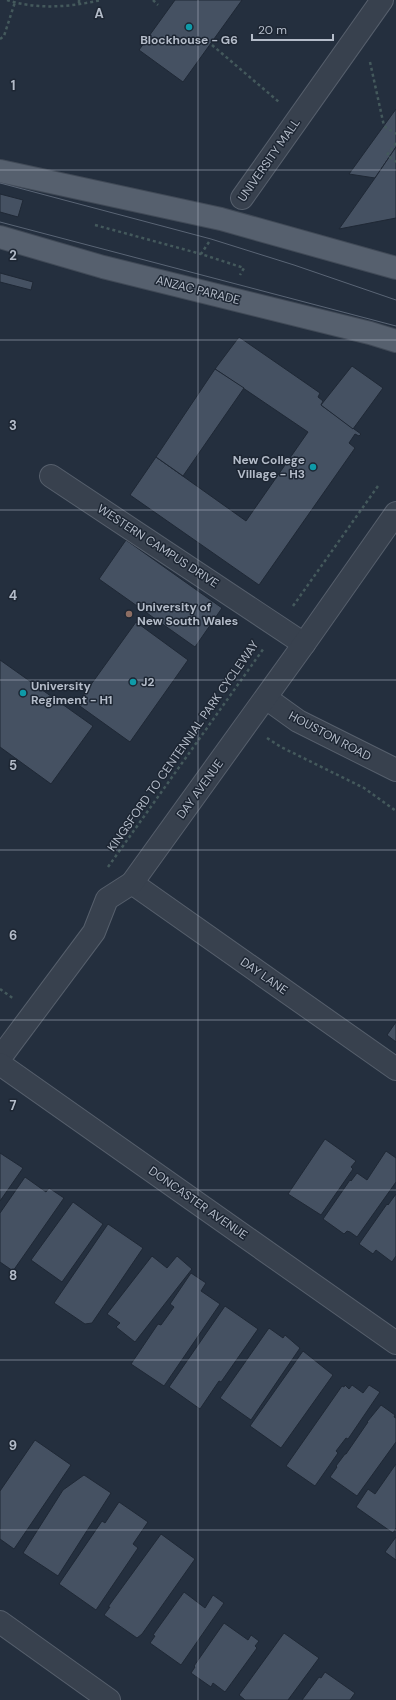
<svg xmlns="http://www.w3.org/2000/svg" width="396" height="1700" font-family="'DM Sans',sans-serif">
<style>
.building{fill:#455162;stroke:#1f2835}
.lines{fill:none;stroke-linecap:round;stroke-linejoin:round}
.minor-casing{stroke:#565f6c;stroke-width:24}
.major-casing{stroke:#414a57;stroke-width:24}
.path{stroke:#44595c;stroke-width:2.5;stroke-dasharray:3 3;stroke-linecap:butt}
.minor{stroke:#38414e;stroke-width:22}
.major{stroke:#56606e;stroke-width:22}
.tram{stroke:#5a6575;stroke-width:1}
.grid{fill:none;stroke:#b4bcc9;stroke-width:1;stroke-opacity:0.55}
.culture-dot{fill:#0f9aa8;stroke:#1d2633;stroke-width:1.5}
.education-dot{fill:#8d6e63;stroke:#1d2633;stroke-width:1.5}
.labels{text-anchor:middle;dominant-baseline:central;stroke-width:3;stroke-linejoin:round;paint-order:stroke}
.poi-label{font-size:12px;font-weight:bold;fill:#b4bcc9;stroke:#1d2633;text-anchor:start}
.street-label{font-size:12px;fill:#b4bcc9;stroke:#1d2633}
.grid-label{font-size:13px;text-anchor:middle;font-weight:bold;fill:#b4bcc9;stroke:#1d2633;stroke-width:3;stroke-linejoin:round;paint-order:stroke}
</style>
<rect width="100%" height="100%" fill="#242f3e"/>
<g class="building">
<path d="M175,0H242L183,82L139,50Z"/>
<path d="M396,109V147L375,178L349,174Z"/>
<path d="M396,147V218L339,229L375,178Z"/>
<path d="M0,194L23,200L18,217L0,212Z"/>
<path d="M0,273L33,282L31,290L0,282Z"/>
<path d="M239,337L320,393L318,397L323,401L321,405L361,434L359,436L355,434L349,443L355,448L259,585L130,495L156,457L246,521L308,432L215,369Z"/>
<path d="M352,366L383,388L353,429L321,405Z"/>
<path d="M215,369L244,388L183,476L156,457Z"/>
<path d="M126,540L222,608L195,647L99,579Z"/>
<path d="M136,622L188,660L130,742L77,704Z"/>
<path d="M0,660L93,726L51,784L0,747Z"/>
<path d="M396,1022V1042L387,1035Z"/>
<path d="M325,1139L356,1161L351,1167L353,1169L321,1215L288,1194Z"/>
<path d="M386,1151L396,1158V1182L357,1237L350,1232L347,1231L344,1234L323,1219L350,1180L351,1181L357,1173L367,1180Z"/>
<path d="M0,1153L23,1168L0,1201Z"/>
<path d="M25,1177L46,1192L49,1188L64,1198L13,1271L0,1262V1213Z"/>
<path d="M396,1194V1256L392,1262L376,1250L373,1254L359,1244L387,1204L388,1205Z"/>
<path d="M73,1202L103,1224L62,1282L31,1260Z"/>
<path d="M108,1224L143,1248L92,1323L85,1324L54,1303Z"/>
<path d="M152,1256L167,1268L177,1256L192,1269L135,1342L116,1327L120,1323L107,1314Z"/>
<path d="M191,1273L206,1283L201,1291L220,1304L164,1386L131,1364L158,1324L161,1325L174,1307L170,1304Z"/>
<path d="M225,1306L258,1329L221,1382L219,1381L200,1409L169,1387Z"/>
<path d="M269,1328L283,1338L285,1335L300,1348L251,1420L220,1398Z"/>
<path d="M303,1351L333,1375L281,1448L250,1426Z"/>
<path d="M345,1385L349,1389L352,1385L363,1393L369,1385L380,1392L348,1439L346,1438L336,1451L338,1453L315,1486L286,1466L342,1386L344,1387Z"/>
<path d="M381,1405L395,1415L394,1417L396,1418V1442L357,1496L330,1477L337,1467L336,1466L345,1454H346L368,1422H367Z"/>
<path d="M35,1440L71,1465L14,1549L0,1539V1491Z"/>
<path d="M396,1464V1528L393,1533L356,1507L368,1489L375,1494Z"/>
<path d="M84,1475L111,1493L58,1576L23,1553L63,1490Z"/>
<path d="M119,1502L148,1522L133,1544L138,1548L96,1610L59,1584L102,1521L105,1523Z"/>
<path d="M161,1534L195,1559L142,1634L137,1638L104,1615L110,1607H108Z"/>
<path d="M396,1537V1560L385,1552Z"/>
<path d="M184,1592L205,1608L213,1595L224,1603L181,1665L150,1643L155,1636L153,1635Z"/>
<path d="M224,1623L248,1640L251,1635L259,1641L255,1646L257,1648L225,1692L213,1683L211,1687L191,1673L195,1667L194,1666Z"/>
<path d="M284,1633L319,1658L288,1700H245L239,1695Z"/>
<path d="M325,1672L355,1693L350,1700H302L319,1677L321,1678Z"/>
</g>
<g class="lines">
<g class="minor-casing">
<g id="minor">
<path d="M242,198L382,0"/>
<path d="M51,476L304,644"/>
<path d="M266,698L298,721L396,770"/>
<path d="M132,883L396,1069"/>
<path d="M0,1058L94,932L107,899L132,883L304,644L396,513"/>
<path d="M0,1064L396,1343"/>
<path d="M0,1622L109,1700"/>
</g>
</g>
<g class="major-casing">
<g id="major">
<path d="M0,171L221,219L396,268"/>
<path d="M0,237L103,267L370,333L396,341"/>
</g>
</g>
<g class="path">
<path d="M7,0C37,10 71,7 101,0"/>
<path d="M79,0V5"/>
<path d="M153,0L158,5"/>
<path d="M0,39L4,36L15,2"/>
<path d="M212,45L279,102"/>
<path d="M370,62L384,126L396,134"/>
<path d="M396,143L387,155L396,162"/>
<path d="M95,225L201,254"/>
<path d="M209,242L201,254L244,268L240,275"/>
<path d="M293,606L378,486"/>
<path d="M267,738L281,747L364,788L396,811"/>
<path d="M108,867L264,648"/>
<path d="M0,989L14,999"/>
</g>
<use href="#minor" class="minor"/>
<use href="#major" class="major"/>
<g class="tram">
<path d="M0,183L211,239L294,265L396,300"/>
<path d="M0,222L396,326"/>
</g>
</g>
<path class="grid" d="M198,0V1700M0,170H396M0,340H396M0,510H396M0,680H396M0,850H396M0,1020H396M0,1190H396M0,1360H396M0,1530H396"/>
<g class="culture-dot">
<circle cx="189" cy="27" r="4"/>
<circle cx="313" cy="467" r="4"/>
<circle cx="133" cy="682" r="4"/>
<circle cx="23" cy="693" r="4"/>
</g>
<circle class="education-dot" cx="129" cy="614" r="4"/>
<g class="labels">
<g class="poi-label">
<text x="189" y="40" text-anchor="middle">Blockhouse - G6</text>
<text x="305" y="460" text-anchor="end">New College<tspan x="305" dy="14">Village - H3</tspan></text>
<text x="137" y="607">University of<tspan x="137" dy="14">New South Wales</tspan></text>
<text x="141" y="682">J2</text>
<text x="31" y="686">University<tspan x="31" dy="14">Regiment - H1</tspan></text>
</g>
<g class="street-label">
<text transform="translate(269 160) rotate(-55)">UNIVERSITY MALL</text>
<text transform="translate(198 290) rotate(14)">ANZAC PARADE</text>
<text transform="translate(158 546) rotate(33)">WESTERN CAMPUS DRIVE</text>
<text transform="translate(330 736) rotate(28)">HOUSTON ROAD</text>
<text transform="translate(183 746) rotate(-55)">KINGSFORD TO CENTENNIAL PARK CYCLEWAY</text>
<text transform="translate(200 789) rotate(-54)">DAY AVENUE</text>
<text transform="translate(264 976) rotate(35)">DAY LANE</text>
<text transform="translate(198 1203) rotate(35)">DONCASTER AVENUE</text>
</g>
</g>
<g class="grid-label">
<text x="99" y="18">A</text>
<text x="13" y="90">1</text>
<text x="13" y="260">2</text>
<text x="13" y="430">3</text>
<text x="13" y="600">4</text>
<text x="13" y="770">5</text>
<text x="13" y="940">6</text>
<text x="13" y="1110">7</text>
<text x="13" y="1280">8</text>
<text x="13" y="1450">9</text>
</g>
<path d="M252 34v6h81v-6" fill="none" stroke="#b4bcc9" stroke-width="2"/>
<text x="258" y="34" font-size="12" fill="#b4bcc9" stroke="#1d2633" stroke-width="3" paint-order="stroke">20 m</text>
</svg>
